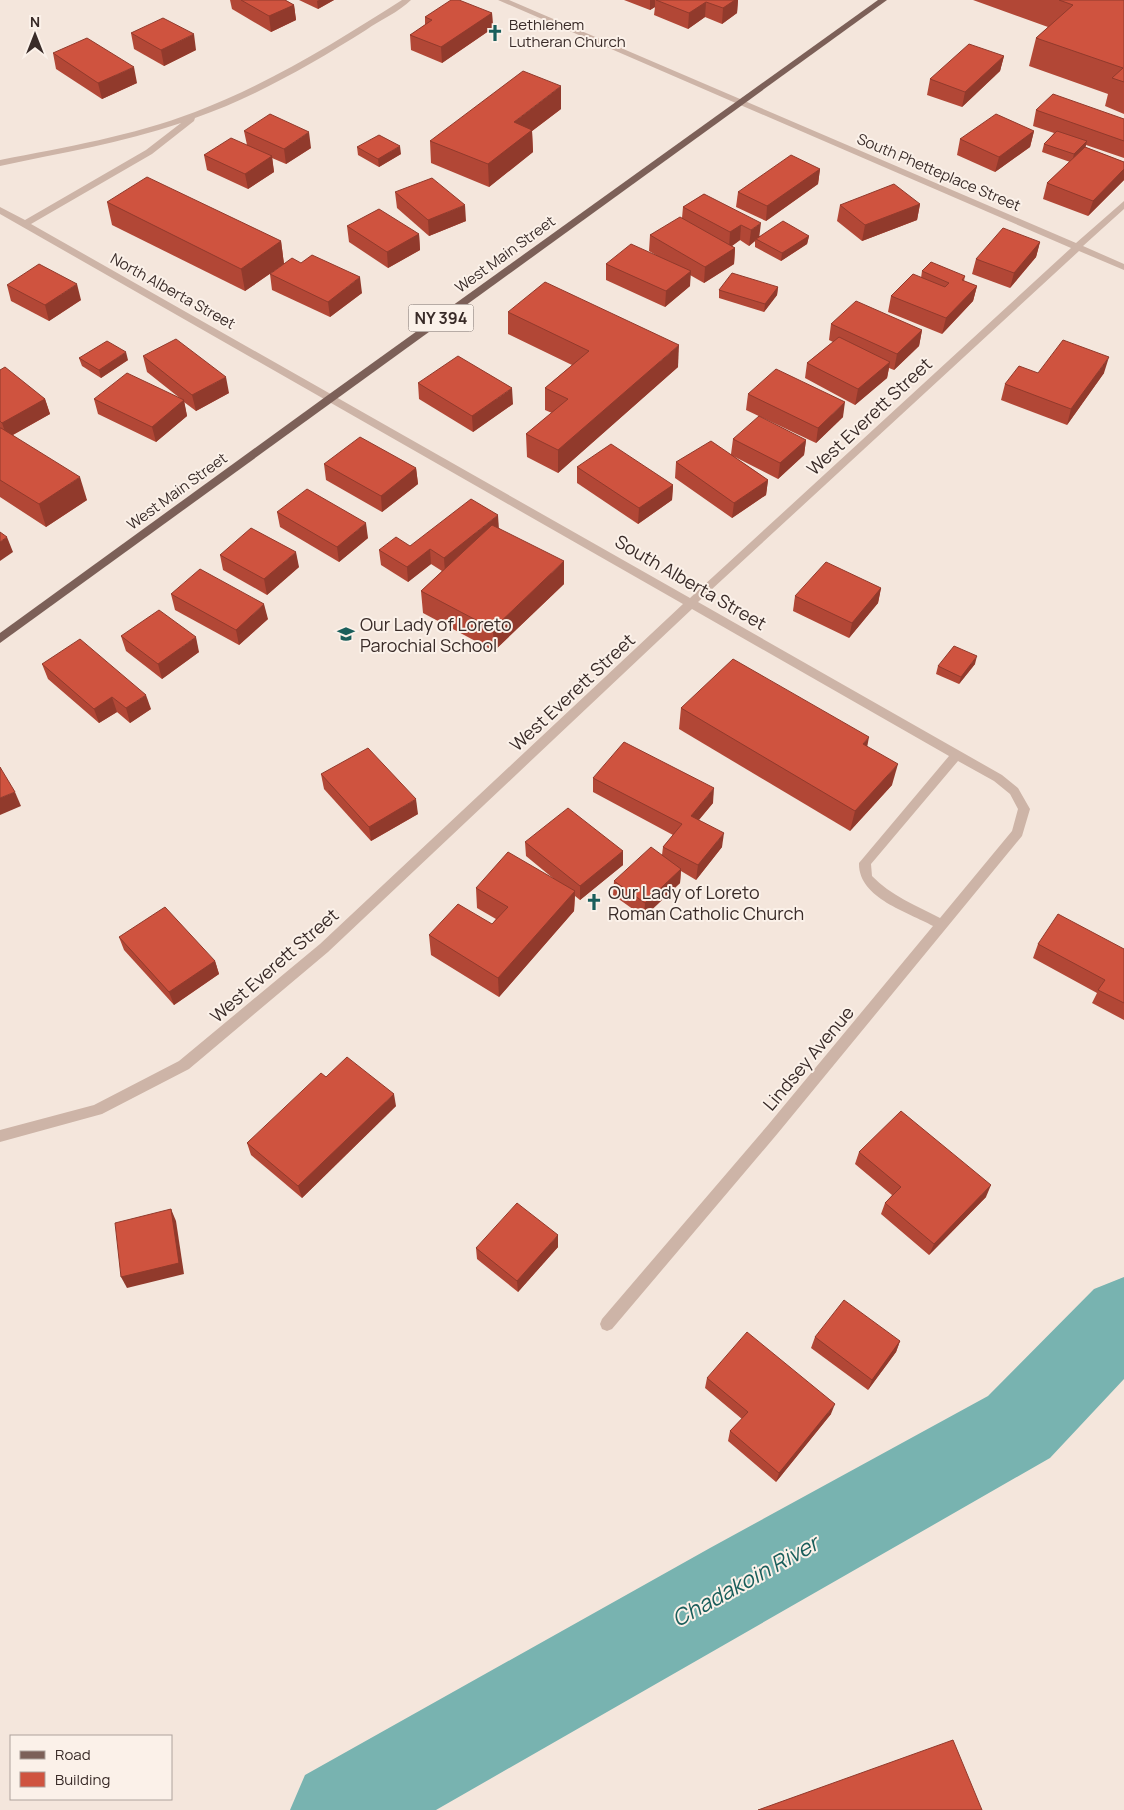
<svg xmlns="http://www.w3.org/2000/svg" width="1124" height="1810" font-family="Manrope,sans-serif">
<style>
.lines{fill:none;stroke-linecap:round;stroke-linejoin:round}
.river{fill:#78b3b0;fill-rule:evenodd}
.minor{fill:#cdb4a7;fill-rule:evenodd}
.major{fill:#7c6058;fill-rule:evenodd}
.wall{fill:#b24736}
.shaded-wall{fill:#913a2c}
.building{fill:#cf533f;stroke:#913a2c}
.labels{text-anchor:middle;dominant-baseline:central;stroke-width:4;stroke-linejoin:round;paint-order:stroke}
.far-poi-label{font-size:15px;fill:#392b28;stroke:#fbf1e9;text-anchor:start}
.far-street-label{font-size:15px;fill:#392b28;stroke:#fbf1e9}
.shield{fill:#fbf1e9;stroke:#736662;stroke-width:1}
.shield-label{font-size:16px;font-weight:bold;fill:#392b28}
.street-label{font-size:18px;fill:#392b28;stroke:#fbf1e9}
.poi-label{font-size:18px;fill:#392b28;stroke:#fbf1e9;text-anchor:start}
.near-water-label{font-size:22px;font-style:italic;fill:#1a5e5b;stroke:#fbf1e9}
</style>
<rect width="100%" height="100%" fill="#f4e6dc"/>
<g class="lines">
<path class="river" d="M1124,1277V1379L1050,1458L436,1810H290L305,1775L710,1548L988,1396L1094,1289Z"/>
<path class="minor" d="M402,0H411C399,12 380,20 366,30C312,64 255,97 195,118L194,121L152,154L31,224L690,598L1071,248L498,0H509L1076,243L1124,201V209L1083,246L1124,264V270L1079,251L698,602L1002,775L1018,788L1030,809L1022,836L778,1133L612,1329L607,1331L602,1329L600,1324L602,1319L768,1125L933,926C908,912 858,898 859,863L949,756L692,609L328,952L189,1069L102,1114L0,1142V1130L94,1105L179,1061L320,944L683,604L0,214V207L25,220L146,150L181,123C122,143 60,153 0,166V160C66,147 132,136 195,112C269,84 336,42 402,0ZM958,761L994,781L1010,794L1018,809L1012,831L940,918C917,906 890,895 872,876L871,864Z"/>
<path class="major" d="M878,0H887L0,643V633L328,395Z"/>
</g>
<g class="wall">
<path d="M230,0H285L294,5L296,20L271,32L232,9Z"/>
<path d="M299,0H334L318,9Z"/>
<path d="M624,0H738L737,13L722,24L705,17L688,29L654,15L655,7L650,10Z"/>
<path d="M973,0H1124V114L1105,106L1108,94L1029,66L1036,38L1048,27Z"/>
<path d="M492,13L493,28L442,63L411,50L410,35L425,25V17Z"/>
<path d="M131,33L196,50L164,66L134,49Z"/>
<path d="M53,53L137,83L102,99L56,69Z"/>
<path d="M1004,56L1000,71L962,107L927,95L930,79Z"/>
<path d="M561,109L532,131L533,152L489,187L431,163L430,141Z"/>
<path d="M1036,110L1124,119V158L1086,145L1085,147L1124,162V180L1088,216L1043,199L1047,183L1070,162L1042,152L1044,144L1054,133L1033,126Z"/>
<path d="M244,131L311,148L286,164L272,158L274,172L248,189L207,170L204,155L247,145Z"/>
<path d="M1034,131L1030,147L995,172L957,155L960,139Z"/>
<path d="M357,147L401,154L379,167L358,155Z"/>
<path d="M820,169L818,184L766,221L736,207L738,192Z"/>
<path d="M395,192L466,221L429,236L397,208Z"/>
<path d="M704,194L759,236H809L807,244L781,261L755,247V241L749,246L740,240L732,246L735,248L734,264L704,283L690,275V286L665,307L606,280V264L659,257L649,251L650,235L682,218L683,207Z"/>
<path d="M107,202L281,241L284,264L245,291L112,225Z"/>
<path d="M920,204L917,220L862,241L837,221L840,205Z"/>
<path d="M347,226L419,234L420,250L388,268L349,242Z"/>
<path d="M1040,242L1036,257L1010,288L972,274L976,259Z"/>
<path d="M922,271L965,276L964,281L977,286L973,301L942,334L888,312L891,296L921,278Z"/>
<path d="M270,274L362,293L330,317L272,290Z"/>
<path d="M7,285L81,300L49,321L11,301Z"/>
<path d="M778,287L777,295L764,312L719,298V290Z"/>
<path d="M508,312L678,367L558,473L527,457L526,434L552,413L545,410V388L572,365L508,334Z"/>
<path d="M831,324L922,330L919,346L894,370L889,368L887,378L855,405L805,378L807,363L833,342L829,340Z"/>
<path d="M143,356L229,393L196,411L184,402L187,416L156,442L98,414L94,399H181L147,372Z"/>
<path d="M79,358L128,360L101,378L82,366Z"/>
<path d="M0,370L45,399L50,414L13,435L87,500L46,527L0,497Z"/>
<path d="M1038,373H1104L1067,425L1001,400L1005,384Z"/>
<path d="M418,383L513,404L473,432L419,399Z"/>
<path d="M748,394L843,417L816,443L746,410Z"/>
<path d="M733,439L806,440L804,455L778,479L733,456L768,480L766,495L732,518L675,478L676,462L731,454Z"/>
<path d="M324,464L416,468L418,484L382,512L326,480Z"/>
<path d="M577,467L673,485L672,500L638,524L577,483Z"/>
<path d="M277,512L368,538L339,562L280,527Z"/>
<path d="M499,528L564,584L494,651L423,613L421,591L442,571L431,564L408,582L381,565L379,550L410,546Z"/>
<path d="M220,555L299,567L267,595L223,570Z"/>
<path d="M881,588L878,603L849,638L793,611L795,596Z"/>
<path d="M171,594L268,619L239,645L175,610Z"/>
<path d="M121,636L199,652L162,679L126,651Z"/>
<path d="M42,664L151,709L130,723L117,712L99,723L48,679Z"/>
<path d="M975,664L959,684L936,674L938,666Z"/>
<path d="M681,708L867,747L892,785L850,831L679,729Z"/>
<path d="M321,774L418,814L371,841L324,789Z"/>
<path d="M593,778L713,803L699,820L722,847L696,880L681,871L680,883L644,917L613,895L614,881L662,855L663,847L673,835L593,792Z"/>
<path d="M525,842L623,851V865L580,900L575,896L574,911L499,997L431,955L429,935L492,924L496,919L477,908L476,888L554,879L526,856Z"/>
<path d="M119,937L215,961L219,974L174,1005L124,950Z"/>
<path d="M1038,944L1124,949V1020L1092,1003L1097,993L1033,958Z"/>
<path d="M326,1077L396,1106L302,1198L251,1155L247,1143Z"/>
<path d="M859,1152L986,1197L929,1255L881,1214L885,1203L892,1195L855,1164Z"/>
<path d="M558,1247L518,1292L477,1259L476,1248Z"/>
<path d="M815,1337L900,1341L896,1352L868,1390L811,1348Z"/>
<path d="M707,1378L831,1414L776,1482L728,1441L730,1431L742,1419L705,1388Z"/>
</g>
<g class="shaded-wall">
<path d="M319,0H334L318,9L317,1Z"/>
<path d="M650,0H655V7L650,10Z"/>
<path d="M735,0H738L737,13L722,24L723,8Z"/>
<path d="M706,2L705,17L688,29L689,13Z"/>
<path d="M294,5L296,20L271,32L269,16Z"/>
<path d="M492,13L493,28L442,63L441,47Z"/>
<path d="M194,34L196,50L164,66L161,50Z"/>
<path d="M1004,56L1000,71L962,107L965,92Z"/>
<path d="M134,67L137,83L102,99L98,83Z"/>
<path d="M561,86V109L532,131L533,152L489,187L488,164L514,122Z"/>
<path d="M1034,131L1030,147L995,172L999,157Z"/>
<path d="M309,132L311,148L286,164L284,149Z"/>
<path d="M1087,141L1085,149L1072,162L1074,154Z"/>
<path d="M400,146L401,154L379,167L378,159Z"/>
<path d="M272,156L274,172L248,189L245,174Z"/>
<path d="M820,169L818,184L766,221L767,206Z"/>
<path d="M1124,169V180L1088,216L1093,201Z"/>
<path d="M920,204L917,220L862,241L865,225Z"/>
<path d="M465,205L466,221L429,236L428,220Z"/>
<path d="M761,223L759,239H756L755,241L749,246L751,230Z"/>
<path d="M741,225L740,240L729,248L730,232Z"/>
<path d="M419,234L420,250L388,268L387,252Z"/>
<path d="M809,236L807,244L781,261L782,253Z"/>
<path d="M281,241L284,264L245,291L241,269Z"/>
<path d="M1040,242L1036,257L1010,288L1014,273Z"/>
<path d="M735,248L734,264L704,283L705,267Z"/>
<path d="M691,271L690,286L665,307L666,291Z"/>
<path d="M360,277L362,293L330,317L328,302Z"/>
<path d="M77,284L81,300L49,321L45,305Z"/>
<path d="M977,286L973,301L942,334L946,318Z"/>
<path d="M778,287L777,295L764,312L765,304Z"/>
<path d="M922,330L919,346L894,370L897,354Z"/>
<path d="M679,345L678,367L558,473V450Z"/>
<path d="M126,352L128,360L101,378L99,370Z"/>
<path d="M1109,357L1104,373L1067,425L1071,409Z"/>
<path d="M890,362L887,378L855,405L858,389Z"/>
<path d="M226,377L229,393L196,411L192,395Z"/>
<path d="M512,388L513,404L473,432L472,416Z"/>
<path d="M45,399L50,414L7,438L2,423Z"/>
<path d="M184,400L187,416L156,442L152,427Z"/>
<path d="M845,402L843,417L816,443L818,428Z"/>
<path d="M806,440L804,455L778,479L780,463Z"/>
<path d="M416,468L418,484L382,512L381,496Z"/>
<path d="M80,477L87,500L46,527L39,504Z"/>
<path d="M768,480L766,495L732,518L734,503Z"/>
<path d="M673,485L672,500L638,524L639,508Z"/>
<path d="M498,515L499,530L445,573L444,558Z"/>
<path d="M366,523L368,538L339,562L337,547Z"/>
<path d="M7,537L13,552L0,561V542Z"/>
<path d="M430,549L431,564L408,582L407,567Z"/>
<path d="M296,552L299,567L267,595L264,579Z"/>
<path d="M564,561V584L494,651L493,629Z"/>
<path d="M881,588L878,603L849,638L852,623Z"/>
<path d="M264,604L268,619L239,645L236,630Z"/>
<path d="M196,637L199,652L162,679L158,664Z"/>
<path d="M977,656L975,664L959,684L961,677Z"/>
<path d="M146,695L151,709L130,723L126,708Z"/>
<path d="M112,697L117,712L99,723L94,709Z"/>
<path d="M869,737L865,758L863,744Z"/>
<path d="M898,764L892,785L850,831L855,811Z"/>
<path d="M714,788L713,803L690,830L691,816Z"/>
<path d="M15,792L21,806L0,815V798Z"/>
<path d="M416,799L418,814L371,841L369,827Z"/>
<path d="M724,833L722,847L696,880L698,865Z"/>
<path d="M623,851V865L580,900V886Z"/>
<path d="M681,869L680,883L644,917L645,903Z"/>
<path d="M575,891L574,911L499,997L498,978Z"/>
<path d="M215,961L219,974L174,1005L169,992Z"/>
<path d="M394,1094L396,1106L302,1198L298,1186Z"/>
<path d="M991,1185L986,1197L929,1255L934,1244Z"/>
<path d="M171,1209L176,1221L184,1274L127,1288L121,1277Z"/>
<path d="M558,1235V1247L518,1292L517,1281Z"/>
<path d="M900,1341L896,1352L868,1390L872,1380Z"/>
<path d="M835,1404L831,1414L776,1482L779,1473Z"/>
</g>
<g class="building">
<path d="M241,0H285L294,5L269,16Z"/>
<path d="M451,0H459L492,13L441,47L410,35L432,20L425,17Z"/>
<path d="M656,0H735L723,8L706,2L689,13Z"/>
<path d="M1059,0H1124V82L1112,78L1123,68L1036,38L1073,5Z"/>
<path d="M163,18L194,34L161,50L131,33Z"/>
<path d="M87,38L134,67L98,83L53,53Z"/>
<path d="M969,44L1004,56L965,92L930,79Z"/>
<path d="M523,71L561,86L514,122L532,130L488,164L430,141Z"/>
<path d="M1053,94L1124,119V141L1036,110Z"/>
<path d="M270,114L309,132L284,149L244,131Z"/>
<path d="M996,114L1034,131L999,157L960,139Z"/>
<path d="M1057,131L1087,141L1074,154L1044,144Z"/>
<path d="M379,135L400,146L378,159L357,147Z"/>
<path d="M231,138L272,156L245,174L204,155Z"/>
<path d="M1085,147L1124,162V169L1093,201L1047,183Z"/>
<path d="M791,155L820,169L767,206L738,192Z"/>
<path d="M147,177L281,241L241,269L107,202Z"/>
<path d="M432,178L465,205L428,220L395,192Z"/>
<path d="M894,184L920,204L865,225L840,205Z"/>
<path d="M704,194L761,223L751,230L741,225L730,232L683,207Z"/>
<path d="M379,209L419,234L387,252L347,226Z"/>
<path d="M680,217L735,248L705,267L650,235Z"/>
<path d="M783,221L809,236L782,253L756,239Z"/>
<path d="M1003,228L1040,242L1014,273L976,259Z"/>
<path d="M631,244L691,271L666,291L606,264Z"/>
<path d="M312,255L360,277L328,302L270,274L292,258L301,263Z"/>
<path d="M931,262L965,276L962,280L977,286L946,318L891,296L913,274L945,287L949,283L922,271Z"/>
<path d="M39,264L77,284L45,305L7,285Z"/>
<path d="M732,273L778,287L765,304L719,290Z"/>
<path d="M545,282L679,345L558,450L526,434L568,399L545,388L589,351L508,312Z"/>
<path d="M856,301L922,330L897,354L831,324Z"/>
<path d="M839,337L890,362L858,389L807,363Z"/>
<path d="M176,339L226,377L192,395L143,356Z"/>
<path d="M1063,340L1109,357L1071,409L1005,384L1019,366L1038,373Z"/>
<path d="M107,341L126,352L99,370L79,358Z"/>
<path d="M458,356L512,388L472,416L418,383Z"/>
<path d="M5,367L45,399L2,423L0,421V370Z"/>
<path d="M776,369L845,402L818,428L748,394Z"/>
<path d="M127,373L184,400L152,427L94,399Z"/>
<path d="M759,416L806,440L780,463L733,439Z"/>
<path d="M0,428H1L80,477L39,504L0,480Z"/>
<path d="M360,437L416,468L381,496L324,464Z"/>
<path d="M711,441L768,480L734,503L676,462Z"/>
<path d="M611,444L673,485L639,508L577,467Z"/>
<path d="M307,489L366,523L337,547L277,512Z"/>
<path d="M471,499L498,515L444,558L430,549L407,567L379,550L396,537L410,546Z"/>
<path d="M492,525L564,561L493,629L421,591Z"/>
<path d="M251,528L296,552L264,579L220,555Z"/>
<path d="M0,532L7,537L0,542Z"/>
<path d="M826,562L881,588L852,623L795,596Z"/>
<path d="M200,569L264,604L236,630L171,594Z"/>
<path d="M159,610L196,637L158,664L121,636Z"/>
<path d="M80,639L146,695L126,708L112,697L94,709L42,664Z"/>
<path d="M954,646L977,656L961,677L938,666Z"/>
<path d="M733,659L869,737L863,744L898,764L855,811L681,708Z"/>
<path d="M624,742L714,788L691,816L724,833L698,865L663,847L682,824L593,778Z"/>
<path d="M368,748L416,799L369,827L321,774Z"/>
<path d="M0,767L15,792L0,798Z"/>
<path d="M568,808L623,851L580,886L525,842Z"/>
<path d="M651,847L681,869L645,903L614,881Z"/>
<path d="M508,852L575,891L498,978L429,935L458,904L492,924L508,907L476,888Z"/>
<path d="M165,907L215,961L169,992L119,937Z"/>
<path d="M1058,914L1124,949V1003L1098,990L1105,980L1038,944Z"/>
<path d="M347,1057L394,1094L298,1186L247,1143L321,1073L326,1077Z"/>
<path d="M901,1111L991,1185L934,1244L885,1203L901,1187L859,1152Z"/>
<path d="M517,1203L558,1235L517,1281L476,1248Z"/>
<path d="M171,1209L179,1263L121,1277L115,1223Z"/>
<path d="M844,1300L900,1341L872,1380L815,1337Z"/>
<path d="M747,1332L835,1404L779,1473L730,1431L748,1412L707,1378Z"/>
<path d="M953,1740L982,1810H758Z"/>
</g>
<defs>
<g id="church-bare" transform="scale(1.35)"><path d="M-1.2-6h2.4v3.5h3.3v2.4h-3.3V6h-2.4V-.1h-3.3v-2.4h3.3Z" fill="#1a5e5b" stroke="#fbf1e9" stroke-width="2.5" paint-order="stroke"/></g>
<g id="school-bare" transform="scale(1.35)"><path d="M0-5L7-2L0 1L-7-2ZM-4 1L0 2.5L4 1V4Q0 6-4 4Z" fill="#1a5e5b" stroke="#fbf1e9" stroke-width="2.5" paint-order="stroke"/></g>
</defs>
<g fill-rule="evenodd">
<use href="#church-bare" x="495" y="33"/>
<use href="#school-bare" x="346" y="634"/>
<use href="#church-bare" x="594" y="902"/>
</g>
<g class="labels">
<g class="far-poi-label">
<text x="509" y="24">Bethlehem<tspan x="509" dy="17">Lutheran Church</tspan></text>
</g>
<g class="far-street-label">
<text transform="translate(939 172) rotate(23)">South Phetteplace Street</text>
<text transform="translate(505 254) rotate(-36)">West Main Street</text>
<text transform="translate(173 291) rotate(29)">North Alberta Street</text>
<text transform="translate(177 491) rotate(-36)">West Main Street</text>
</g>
<rect class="shield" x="408.5" y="304.5" width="65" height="27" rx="4"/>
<g class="shield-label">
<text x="441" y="318">NY 394</text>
</g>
<g class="street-label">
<text transform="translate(869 416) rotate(-43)">West Everett Street</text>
<text transform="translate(691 582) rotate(30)">South Alberta Street</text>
<text transform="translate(572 692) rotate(-43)">West Everett Street</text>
<text transform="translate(274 965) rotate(-41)">West Everett Street</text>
<text transform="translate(808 1058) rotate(-50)">Lindsey Avenue</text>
</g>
<g class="poi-label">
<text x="360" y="624">Our Lady of Loreto<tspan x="360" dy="21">Parochial School</tspan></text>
<text x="608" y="892">Our Lady of Loreto<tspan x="608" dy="21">Roman Catholic Church</tspan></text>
</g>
<g class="near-water-label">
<text transform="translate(745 1581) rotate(-29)">Chadakoin River</text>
</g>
</g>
<rect x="10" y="1735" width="162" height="65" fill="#fbf1e9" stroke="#ada29c"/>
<rect x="20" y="1751" width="25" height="8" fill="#7c6058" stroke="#ada29c"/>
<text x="55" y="1760" font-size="15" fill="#392b28">Road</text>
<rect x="20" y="1772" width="25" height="15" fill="#cf533f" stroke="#ada29c"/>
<text x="55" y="1785" font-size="15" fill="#392b28">Building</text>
<g transform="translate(35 35)" stroke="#fbf1e9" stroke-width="4" paint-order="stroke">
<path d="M0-4L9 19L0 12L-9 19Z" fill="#392b28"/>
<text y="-8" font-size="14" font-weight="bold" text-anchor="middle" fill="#392b28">N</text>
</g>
</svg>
